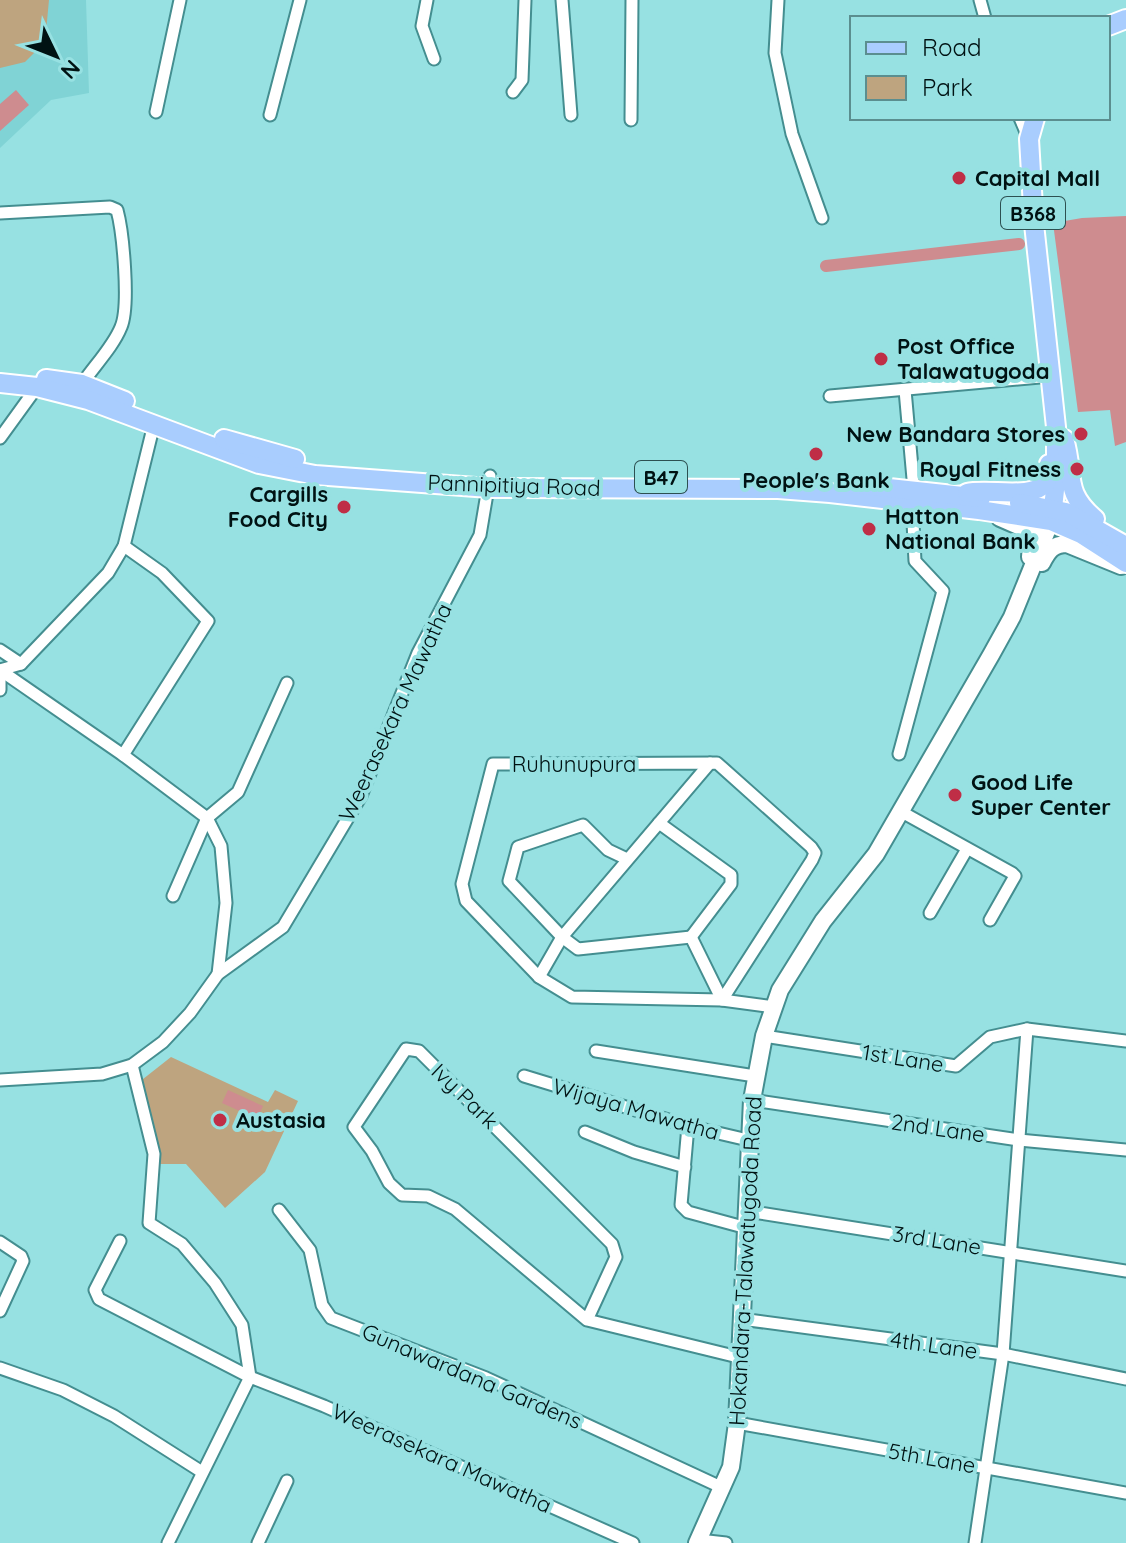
<svg xmlns="http://www.w3.org/2000/svg" width="1126" height="1543" font-family="Quicksand,sans-serif">
<style>
.built{fill:#80d3d5}
.green{fill:#bea47f}
.water{fill:#ce8c8f}
.lines{fill:none;stroke-linecap:round;stroke-linejoin:round}
.canal{stroke:#ce8c8f;stroke-width:12}
.minor-casing{stroke:#448e90;stroke-width:15}
.secondary-casing{stroke:#448e90;stroke-width:20}
.primary-casing{stroke:#fff;stroke-width:22}
.minor{stroke:#fff;stroke-width:11}
.secondary{stroke:#fff;stroke-width:16}
.primary{stroke:#a9cdfe;stroke-width:18}
.poi-dot{fill:#bf2e46;stroke:#97e1e2;stroke-width:3}
.labels{text-anchor:middle;dominant-baseline:central;stroke-width:8;stroke-linejoin:round;paint-order:stroke}
.shield{fill:#97e1e2;stroke:#2d5051;stroke-width:2}
.shield-label{font-size:20px;font-weight:bold;fill:#001213}
.poi-label{font-size:22px;font-weight:bold;fill:#001213;stroke:#97e1e2;text-anchor:start}
.street-label{font-size:22px;fill:#001213;stroke:#97e1e2}
</style>
<rect width="100%" height="100%" fill="#97e1e2"/>
<path class="built" d="M0,0H86L89,93L51,100L0,148Z"/>
<g class="green">
<path d="M0,0H49L45,42L25,62L0,68Z"/>
<path d="M171,1057L268,1102L275,1090L298,1101L265,1172L225,1208L186,1164H158L160,1153L138,1083Z"/>
</g>
<g class="water">
<path d="M16,90L29,105L0,131V104Z"/>
<path d="M1126,216V442L1115,446L1110,410L1078,412L1053,223L1082,218Z"/>
<path d="M228,1090L263,1106L257,1119L222,1103Z"/>
</g>
<g class="lines">
<path class="canal" d="M826,266L1019,244"/>
<g class="minor-casing">
<g id="minor">
<path d="M427,0L422,26L434,59"/>
<path d="M562,0L571,115"/>
<path d="M778,0L775,53L792,134L822,218"/>
<path d="M980,0L985,18"/>
<path d="M513,92L522,80L525,0"/>
<path d="M156,112L180,0"/>
<path d="M270,115L300,0"/>
<path d="M1020,118L1029,139"/>
<path d="M631,120L632,0"/>
<path d="M0,213L110,207L117,210C123,232 130,306 121,327C113,347 94,366 82,384"/>
<path d="M905,390L914,490"/>
<path d="M830,396L1051,376"/>
<path d="M0,438L37,387"/>
<path d="M0,650L21,664"/>
<path d="M0,670L123,755L207,818L221,846L226,903L218,974"/>
<path d="M0,690V670L21,664L108,573L124,546L154,424"/>
<path d="M899,754L943,591L915,561L912,503"/>
<path d="M123,755L208,621L162,573L124,546"/>
<path d="M900,811L1012,873L1015,876L990,920"/>
<path d="M659,823L731,875V884L691,937"/>
<path d="M627,859L608,850L583,825L518,847L509,881L562,937L578,949L691,937"/>
<path d="M173,896L207,818L238,792L287,683"/>
<path d="M930,913L967,849"/>
<path d="M691,937L722,1000"/>
<path d="M539,977L562,937L710,763"/>
<path d="M722,1000L812,860L815,853L811,847L717,763L493,764L462,884L466,901L539,977L572,997L722,1000L774,1007"/>
<path d="M764,1036L956,1066L990,1037L1027,1029L1126,1041"/>
<path d="M596,1051L755,1076"/>
<path d="M132,1065L154,1154L149,1223L182,1244L215,1283L242,1325L250,1377L168,1543"/>
<path d="M524,1076L688,1126L748,1140"/>
<path d="M0,1080L102,1074L132,1065L163,1042L190,1013L218,974L283,927L361,796L418,653L480,535L490,476"/>
<path d="M752,1100L1019,1140L1126,1150"/>
<path d="M688,1126L681,1205L688,1212L747,1228"/>
<path d="M585,1132L634,1152L685,1167"/>
<path d="M279,1210L310,1250L322,1305L331,1318L486,1378L723,1488"/>
<path d="M747,1211L1126,1271"/>
<path d="M120,1241L95,1290L99,1299L250,1377L324,1406L633,1543"/>
<path d="M0,1242L21,1256L23,1261L0,1311"/>
<path d="M741,1319L1003,1354L1126,1379"/>
<path d="M587,1320L616,1257L612,1244L419,1051L406,1049L354,1127L372,1151L389,1183L402,1195L428,1196L455,1209L587,1320L738,1357"/>
<path d="M0,1368L63,1390L114,1416L202,1472"/>
<path d="M737,1423L1126,1493"/>
<path d="M699,1540L726,1543"/>
<path d="M258,1543L287,1481"/>
<path d="M975,1543L1003,1354L1027,1029"/>
</g>
</g>
<g class="secondary-casing">
<g id="secondary">
<path d="M1000,518L1032,532L1030,557"/>
<path d="M1042,563C1048,551 1053,544 1067,544L1121,566"/>
<path d="M697,1543L731,1467L737,1423L752,1100L764,1036L780,990L823,921L876,854L991,655L1012,617L1051,521"/>
</g>
</g>
<g class="primary-casing">
<g id="primary">
<path d="M1108,26L1126,19"/>
<path d="M1035,118L1029,139L1034,224L1056,427V481L1052,517"/>
<path d="M46,379L82,384L125,401"/>
<path d="M0,383L37,387L88,400L259,464L315,475L489,488L778,489L830,493L979,510L1051,521L1081,534L1126,563"/>
<path d="M224,439L295,459"/>
<path d="M1064,439C1075,475 1062,491 1095,519"/>
<path d="M852,484L981,498"/>
<path d="M967,493C989,488 1031,500 1046,483L1049,464"/>
<path d="M1019,503L1066,512L1126,546"/>
</g>
</g>
<use href="#minor" class="minor"/>
<use href="#secondary" class="secondary"/>
<use href="#primary" class="primary"/>
</g>
<g class="poi-dot">
<circle cx="959" cy="178" r="8"/>
<circle cx="881" cy="359" r="8"/>
<circle cx="1081" cy="434" r="8"/>
<circle cx="816" cy="454" r="8"/>
<circle cx="1077" cy="469" r="8"/>
<circle cx="344" cy="507" r="8"/>
<circle cx="869" cy="529" r="8"/>
<circle cx="955" cy="795" r="8"/>
<circle cx="220" cy="1120" r="8"/>
</g>
<g class="labels">
<g class="shield">
<rect x="1001" y="197" width="64" height="32" rx="6"/>
<rect x="635" y="461" width="52" height="32" rx="6"/>
</g>
<g class="shield-label">
<text x="1033" y="213">B368</text>
<text x="661" y="477">B47</text>
</g>
<g class="poi-label">
<text x="975" y="178">Capital Mall</text>
<text x="897" y="346">Post Office<tspan x="897" dy="25">Talawatugoda</tspan></text>
<text x="1065" y="434" text-anchor="end">New Bandara Stores</text>
<text x="1061" y="469" text-anchor="end">Royal Fitness</text>
<text x="816" y="480" text-anchor="middle">People's Bank</text>
<text x="328" y="494" text-anchor="end">Cargills<tspan x="328" dy="25">Food City</tspan></text>
<text x="885" y="516">Hatton<tspan x="885" dy="25">National Bank</tspan></text>
<text x="971" y="782">Good Life<tspan x="971" dy="25">Super Center</tspan></text>
<text x="236" y="1120">Austasia</text>
</g>
<g class="street-label">
<text transform="translate(514 485) rotate(2)">Pannipitiya Road</text>
<text transform="translate(395 712) rotate(-65)">Weerasekara Mawatha</text>
<text x="574" y="764">Ruhunupura</text>
<text transform="translate(903 1058) rotate(9)">1st Lane</text>
<text transform="translate(465 1096) rotate(44)">Ivy Park</text>
<text transform="translate(636 1109) rotate(16)">Wijaya Mawatha</text>
<text transform="translate(938 1128) rotate(8)">2nd Lane</text>
<text transform="translate(937 1240) rotate(9)">3rd Lane</text>
<text transform="translate(745 1261) rotate(-87)">Hokandara-Talawatugoda Road</text>
<text transform="translate(934 1345) rotate(8)">4th Lane</text>
<text transform="translate(472 1376) rotate(23)">Gunawardana Gardens</text>
<text transform="translate(442 1458) rotate(24)">Weerasekara Mawatha</text>
<text transform="translate(932 1458) rotate(10)">5th Lane</text>
</g>
</g>
<rect x="850" y="16" width="260" height="104" fill="#97e1e2" stroke="#5b8e8f" stroke-width="2"/>
<rect x="866" y="42" width="40" height="12" fill="#a9cdfe" stroke="#5b8e8f" stroke-width="2"/>
<text x="922" y="56" font-size="24" fill="#001213">Road</text>
<rect x="866" y="76" width="40" height="24" fill="#bea47f" stroke="#5b8e8f" stroke-width="2"/>
<text x="922" y="96" font-size="24" fill="#001213">Park</text>
<g transform="translate(56 56) rotate(133)" stroke="#97e1e2" stroke-width="6" paint-order="stroke">
<path d="M0-6L14 30L0 20L-14 30Z" fill="#001213"/>
<text y="-12" font-size="22" font-weight="bold" text-anchor="middle" fill="#001213">N</text>
</g>
</svg>
